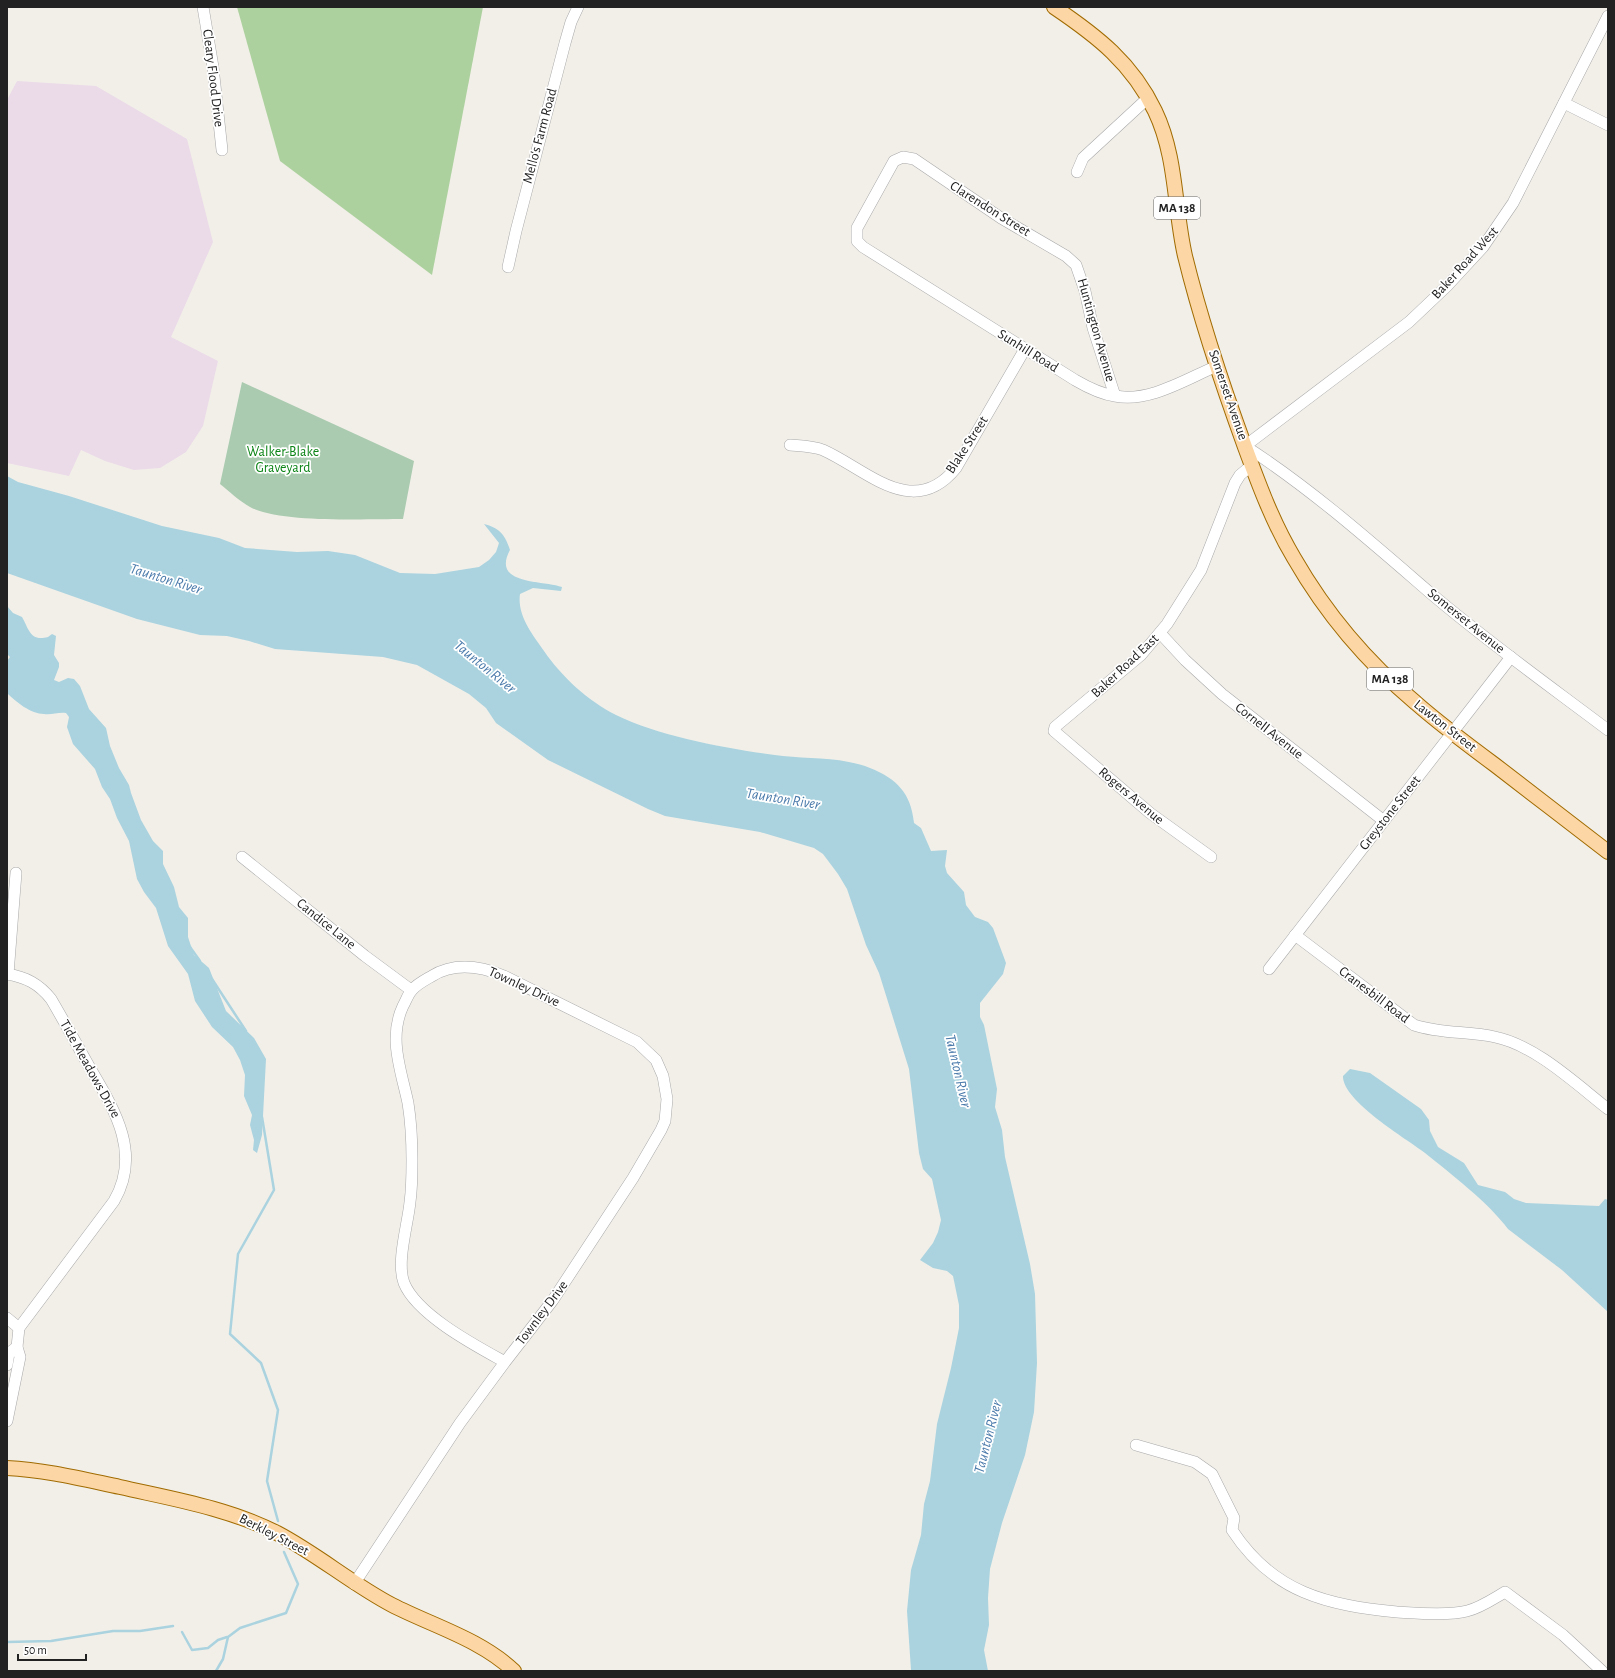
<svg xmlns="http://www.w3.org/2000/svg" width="1615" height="1678" font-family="'Alegreya Sans',sans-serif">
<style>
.industrial{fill:#ebdbe8}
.forest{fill:#add19e}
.cemetery{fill:#aacbaf}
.water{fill:#aad3df}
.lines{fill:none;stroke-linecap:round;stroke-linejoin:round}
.stream{stroke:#aad3df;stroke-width:2.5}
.minor-casing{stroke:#a9a9a9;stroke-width:12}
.major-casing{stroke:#a06b00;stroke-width:16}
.minor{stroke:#fff;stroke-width:11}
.major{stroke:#fcd6a4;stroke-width:14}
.labels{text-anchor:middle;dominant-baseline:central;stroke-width:3.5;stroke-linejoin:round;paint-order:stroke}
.shield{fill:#fff;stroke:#646464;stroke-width:1}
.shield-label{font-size:13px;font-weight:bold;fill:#222}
.street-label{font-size:14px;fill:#222;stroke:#fff}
.park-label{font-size:14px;fill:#0c8416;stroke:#fff}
.water-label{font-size:15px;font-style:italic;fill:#4a7aab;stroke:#fff}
</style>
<rect width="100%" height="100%" fill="#f2efe9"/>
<path class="industrial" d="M17,81L96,86L187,139L213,242L171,337L218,361L203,426L186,452L160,468L134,470L105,461L81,450L69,476L7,463V100Z"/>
<path class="forest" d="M237,7H483L432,275L280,161Z"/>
<path class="cemetery" d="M242,382L414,461L403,519C366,519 280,523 250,507C239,501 229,491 220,484Z"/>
<g class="water">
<path d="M7,476L18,482L69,496L162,526L219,538L245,548L297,552L328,551L355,555L400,573L435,574L479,567L489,560L496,552L499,543L484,524C499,528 505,534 510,550C491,585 542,580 562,587L561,591L533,588L520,594C517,615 532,634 544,651C561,676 588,701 616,715C661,737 733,750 783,756C811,759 843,757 870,768C897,779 911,793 914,823L921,828L931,851L947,850L945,866L947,873L964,892L966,905L975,917L988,922L993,928L1006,963L1003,974L980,1003V1017L984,1025L997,1089L995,1107L1002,1130L1005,1157L1030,1264L1035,1294L1037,1363L1034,1412L1025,1455L1002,1523L990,1569L988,1598L989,1625L984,1650L988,1671L911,1670L907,1611L911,1570L921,1535L924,1504L930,1481L937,1424L951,1368L959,1328V1305L953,1276L947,1271L933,1268L920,1260L933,1243L938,1232L941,1220L932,1179L923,1169L919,1153L909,1069L879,973L866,945L847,889L838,874L823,854L814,848L760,832L665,816L648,809L548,760L496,723L486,708L469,694L417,665L383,657L275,649L249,641L227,636L200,635L137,619L7,573Z"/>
<path d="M7,606L13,613L22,617C29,629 30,642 48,637L52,634L56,636L54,655L59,663V667L54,680L59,682L68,678L74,679L80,686L89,709L106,728L110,746L119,768L129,785L131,793L141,820L153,841L163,851V864L174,887L179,907L188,918V937L194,955L209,968L226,1011L254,1038L266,1059L262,1135L257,1153L253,1150L254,1140L250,1125L252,1115L244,1096L245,1075L240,1060L233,1047L212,1027L195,1001L188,974L168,946L156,908L144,892L137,879L129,841L117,818L110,799L102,787L95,769L73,744L67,727L69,717L66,713C58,712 52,715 44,714C31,714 16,702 7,693V661L10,657L7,654Z"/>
<path d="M1350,1069L1370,1073L1421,1109L1429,1120L1430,1131L1438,1147L1464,1163L1478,1185L1505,1192L1514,1199L1526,1203L1599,1206L1605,1199L1608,1200V1312L1562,1270L1508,1229C1489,1203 1451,1174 1425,1153C1407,1139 1342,1101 1343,1076Z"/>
</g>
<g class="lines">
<g class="stream">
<path d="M190,947L200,961"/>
<path d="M212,979L246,1031"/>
<path d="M262,1117L274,1190L238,1254L230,1334L261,1363L278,1410L267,1481L278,1521"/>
<path d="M182,1632L192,1650L208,1648L218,1640L227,1637"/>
<path d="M7,1642L51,1641L113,1631H140L173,1626"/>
<path d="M216,1671L223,1659L228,1637L240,1628L286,1613L298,1584L284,1552"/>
</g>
<g class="minor-casing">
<g id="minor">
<path d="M203,7L213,67L222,150"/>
<path d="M1608,16L1513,203L1483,247L1447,286L1409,322L1245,446C1310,488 1369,540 1428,591C1485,640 1547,684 1608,730"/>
<path d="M1564,103L1608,125"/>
<path d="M1077,172L1083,158L1148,98"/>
<path d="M508,267L516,231L565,43L571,22L578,7"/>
<path d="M1115,396L1093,328L1085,291L1076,265L1066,256L1001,218L914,159L903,157L894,161L857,228V241L863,247L1075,380C1087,387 1100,394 1115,396C1149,403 1186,379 1217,366"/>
<path d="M790,445C801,446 813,446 823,450C866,469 913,521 956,468L1025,349"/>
<path d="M1160,633L1185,660L1222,694L1384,821"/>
<path d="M242,857L365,956L411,990"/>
<path d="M1211,857L1150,813L1054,731L1055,727L1141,655L1167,624L1201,570L1235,483L1240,475L1252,465"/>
<path d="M1295,935L1414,1025C1441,1034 1468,1031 1495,1037C1535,1045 1576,1084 1608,1109"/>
<path d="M1269,969L1511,657"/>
<path d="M7,974C26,977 39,984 51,999C64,1021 77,1045 90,1068C114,1109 142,1153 114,1201L19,1328L17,1347L20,1357L7,1421"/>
<path d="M8,974L16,873"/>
<path d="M7,1318L19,1328"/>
<path d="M7,1365L9,1353L17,1347"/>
<path d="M1136,1445L1195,1462L1212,1474L1234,1518L1232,1530C1273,1593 1327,1605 1397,1612C1415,1613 1449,1616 1467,1611C1480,1608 1493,1599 1505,1592L1563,1635L1602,1671"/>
<path d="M354,1584L460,1423L505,1362C476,1346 417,1315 404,1283C396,1262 408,1224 410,1202C412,1188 412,1174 412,1160C412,1141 411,1122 408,1103C401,1070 388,1038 403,1006C406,1001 408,994 412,990C417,984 425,980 432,976C455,962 480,966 504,976L637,1042L656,1060L663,1076L667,1099L665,1121L661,1130L633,1178L553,1300L505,1362"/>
</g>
</g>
<g class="major-casing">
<g id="major">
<path d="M1054,7C1097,36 1132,63 1155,111C1177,157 1174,208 1185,256C1201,321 1222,384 1245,447C1259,485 1273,523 1294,558C1325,612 1368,663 1416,703C1441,725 1468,745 1495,765C1533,794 1570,823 1608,852"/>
<path d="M7,1468C46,1470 82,1479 120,1487C173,1499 228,1508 277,1533C317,1554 352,1584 392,1605C433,1626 480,1639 514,1671"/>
</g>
</g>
<use href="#minor" class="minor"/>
<use href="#major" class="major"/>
</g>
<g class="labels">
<g class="shield">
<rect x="1154" y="197" width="46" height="22" rx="3"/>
<rect x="1367" y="668" width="46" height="22" rx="3"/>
</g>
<g class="shield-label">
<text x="1177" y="208">MA 138</text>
<text x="1390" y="679">MA 138</text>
</g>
<g class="street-label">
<text transform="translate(213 78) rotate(83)">Cleary Flood Drive</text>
<text transform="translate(540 136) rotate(-75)">Mello's Farm Road</text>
<text transform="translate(990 209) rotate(32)">Clarendon Street</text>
<text transform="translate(1465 263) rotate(-48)">Baker Road West</text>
<text transform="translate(1096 330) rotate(74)">Huntington Avenue</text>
<text transform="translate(1028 351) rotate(32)">Sunhill Road</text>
<text transform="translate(1228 395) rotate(71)">Somerset Avenue</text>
<text transform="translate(967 445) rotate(-57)">Blake Street</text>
<text transform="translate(1466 621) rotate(39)">Somerset Avenue</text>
<text transform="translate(1125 666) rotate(-43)">Baker Road East</text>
<text transform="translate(1445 726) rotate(38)">Lawton Street</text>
<text transform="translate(1269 731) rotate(38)">Cornell Avenue</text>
<text transform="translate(1131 796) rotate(40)">Rogers Avenue</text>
<text transform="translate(1390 813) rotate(-52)">Greystone Street</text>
<text transform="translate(326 924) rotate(39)">Candice Lane</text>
<text transform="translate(524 987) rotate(25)">Townley Drive</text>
<text transform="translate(1374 995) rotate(37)">Cranesbill Road</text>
<text transform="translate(90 1069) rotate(61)">Tide Meadows Drive</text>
<text transform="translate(542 1313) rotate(-53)">Townley Drive</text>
<text transform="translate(274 1535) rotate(27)">Berkley Street</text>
</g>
<g class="park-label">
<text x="283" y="452">Walker-Blake<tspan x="283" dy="16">Graveyard</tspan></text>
</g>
<g class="water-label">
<text transform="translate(166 579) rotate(17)">Taunton River</text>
<text transform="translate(485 667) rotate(39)">Taunton River</text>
<text transform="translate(783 799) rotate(9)">Taunton River</text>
<text transform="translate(958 1071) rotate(77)">Taunton River</text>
<text transform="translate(988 1437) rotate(-76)">Taunton River</text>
</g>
</g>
<rect width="1615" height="1678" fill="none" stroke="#222222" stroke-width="16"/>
<path d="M18 1654v6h68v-6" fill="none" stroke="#222222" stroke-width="2"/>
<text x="24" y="1654" font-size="12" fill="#222222" stroke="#ffffff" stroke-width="3" paint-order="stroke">50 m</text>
</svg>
